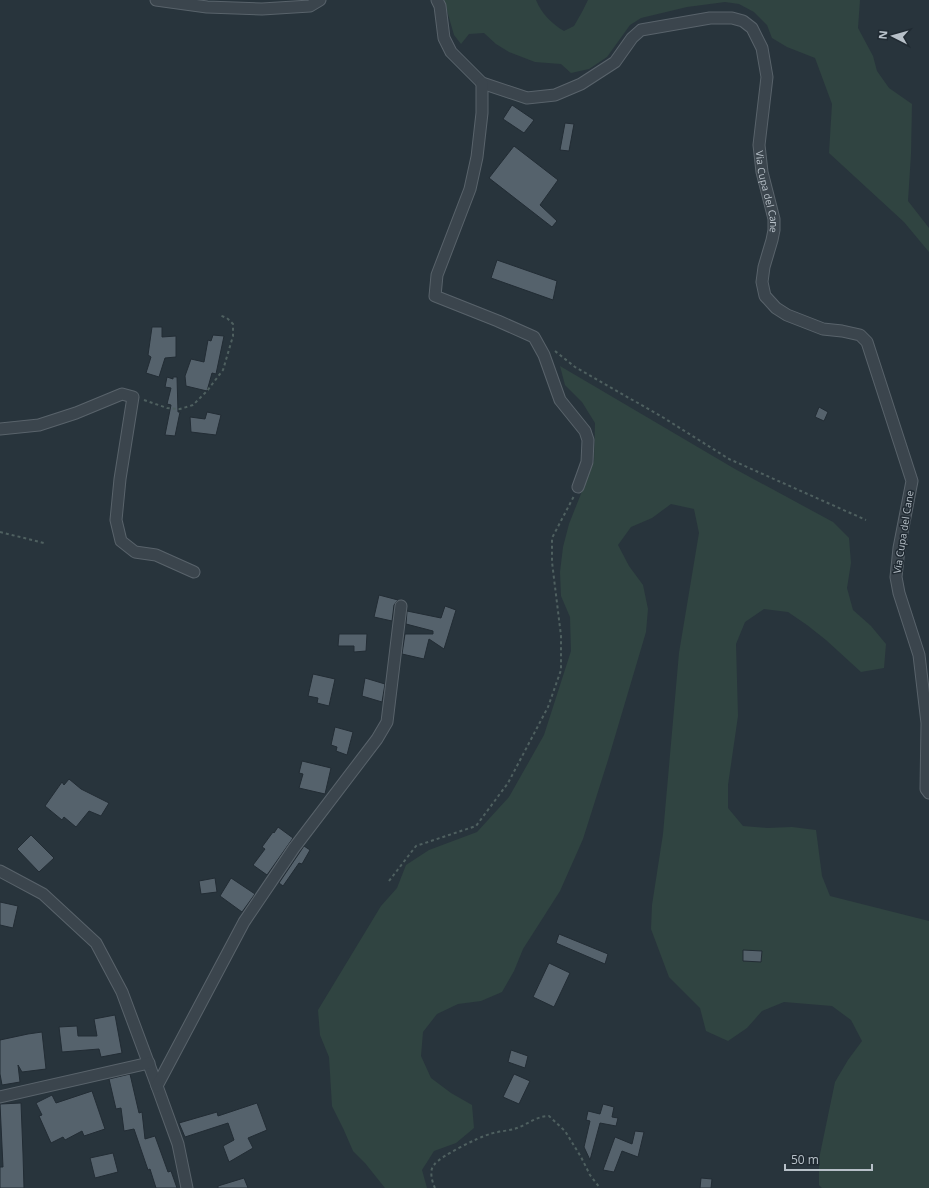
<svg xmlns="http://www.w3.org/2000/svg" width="929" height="1188" font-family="'Open Sans',sans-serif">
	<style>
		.green { fill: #304441 }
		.building { fill: #55626c; stroke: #222c34 }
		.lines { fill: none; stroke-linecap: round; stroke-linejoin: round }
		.minor-casing { stroke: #59636b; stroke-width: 13 }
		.path { stroke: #4f6060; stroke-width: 2; stroke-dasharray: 3 3; stroke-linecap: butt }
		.minor { stroke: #3b454d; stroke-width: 11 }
		.labels { text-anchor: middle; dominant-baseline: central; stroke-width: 3; stroke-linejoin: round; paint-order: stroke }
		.street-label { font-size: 10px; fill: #b7c0c8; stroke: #202a32 }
	</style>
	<rect width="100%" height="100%" fill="#28343c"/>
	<g class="green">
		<path d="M444,0H536C541,13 552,24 564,31L574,26L582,12L588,0H860L858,28L873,56L877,71L889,88L912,104L911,154L908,201L929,228V252L904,222L829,153L832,104L815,58L787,47L772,38L767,25L754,12L739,4L725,2L687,7L641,18L630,25L607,57L589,69L571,73L561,64L535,62L509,52L496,44L484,33L469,34L461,44L454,35Z"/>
		<polygon points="560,366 735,469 833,522 849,538 851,563 847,588 853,610 871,626 886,644 884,668 861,672 826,640 807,625 788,612 764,609 745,622 736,644 738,716 728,785 728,808 743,826 767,828 792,827 816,830 822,876 830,896 929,921 929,1188 822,1188 819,1185 819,1159 835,1082 848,1060 862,1041 851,1020 832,1006 784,1002 762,1011 747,1028 728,1041 706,1031 700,1008 669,977 651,929 652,905 663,834 679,653 699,533 694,509 671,504 652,518 631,527 618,545 629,566 643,585 648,609 646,632 608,760 583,839 560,891 523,949 514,971 502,992 481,1001 458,1004 437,1014 423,1032 421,1056 431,1078 451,1093 472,1105 474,1128 456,1143 434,1151 422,1170 427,1188 385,1188 365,1163 353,1151 343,1128 332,1106 329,1057 320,1035 318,1010 381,906 397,888 406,865 429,850 477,832 509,797 544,735 571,651 570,617 561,596 560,572 563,547 569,524 594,461 595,423 582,402 565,385"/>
	</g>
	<g class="building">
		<polygon points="512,105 534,120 524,133 503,119"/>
		<polygon points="565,123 574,124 569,151 560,150"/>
		<polygon points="514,146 558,180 540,205 557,221 552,227 489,178"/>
		<polygon points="497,260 557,281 553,300 491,278"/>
		<polygon points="152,327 162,327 162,337 176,336 176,357 165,358 159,377 146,373 151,357 148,355"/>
		<polygon points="213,335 224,336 216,374 212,373 207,391 186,386 185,376 191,359 204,362 208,340 211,341"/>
		<polygon points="167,377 173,379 173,377 177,377 178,412 180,412 175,436 165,435 171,405 167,404 171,388 165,387"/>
		<polygon points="819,407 828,412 824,421 815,417"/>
		<polygon points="207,412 221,415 216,435 191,432 190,417 205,419"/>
		<polygon points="379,595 398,600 394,605 392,621 374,617"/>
		<polygon points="445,606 456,610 444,649 429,639 424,659 402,654 405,634 433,634 433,631 406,624 407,611 441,618"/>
		<polygon points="339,634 367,634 366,651 354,652 354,646 338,646"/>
		<polygon points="313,674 335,679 329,706 317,703 318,698 308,696"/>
		<polygon points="365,678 385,684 382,702 362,696"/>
		<polygon points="335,727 353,732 347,755 336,751 337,747 331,745"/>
		<polygon points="302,761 331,768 325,794 299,788 303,774 299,773"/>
		<polygon points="69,779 81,789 109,803 101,816 89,811 76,827 64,817 62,820 45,806 62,782 64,785"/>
		<polygon points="278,827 293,838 267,875 253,865 265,849 262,847 273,832 274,833"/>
		<polygon points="31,835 54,858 39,872 17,849"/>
		<polygon points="304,846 310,850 302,864 299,863 283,886 279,883"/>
		<polygon points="215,878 217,892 201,894 199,881"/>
		<polygon points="231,878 255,894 242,912 220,896"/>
		<polygon points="0,902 18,906 13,928 0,925"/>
		<polygon points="559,934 608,954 605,964 556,943"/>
		<polygon points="743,950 762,951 761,962 743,961"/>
		<polygon points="549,963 570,973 554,1007 533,997"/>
		<polygon points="115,1015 122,1053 101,1057 99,1049 62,1052 59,1027 77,1026 78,1036 97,1036 94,1019"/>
		<polygon points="42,1032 46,1069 22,1072 18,1065 20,1082 2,1085 0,1074 0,1040 28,1034"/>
		<polygon points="511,1050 528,1056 525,1068 508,1062"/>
		<polygon points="130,1074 139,1113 142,1112 145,1139 155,1136 168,1172 171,1171 177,1188 156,1188 150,1169 148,1170 134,1129 124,1131 121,1108 116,1109 109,1079"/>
		<polygon points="514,1074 530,1081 519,1104 503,1097"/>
		<polygon points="92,1091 105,1129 84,1136 82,1131 65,1140 63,1137 51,1143 39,1116 42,1115 36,1103 52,1095 56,1103"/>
		<polygon points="21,1103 23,1154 24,1188 0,1188 0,1167 3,1167 0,1104"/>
		<polygon points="257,1103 267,1130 248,1138 253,1148 229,1162 223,1146 234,1140 228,1123 185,1137 179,1123 217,1112 218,1116"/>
		<polygon points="603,1104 614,1107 612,1117 618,1118 616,1126 600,1123 590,1160 584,1147 590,1121 586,1120 588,1111 600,1114"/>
		<polygon points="635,1131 644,1132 638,1157 622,1151 614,1172 603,1170 615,1137 632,1144"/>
		<polygon points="113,1153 118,1172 95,1178 90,1158"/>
		<polygon points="244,1178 248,1188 218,1188 218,1186"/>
		<polygon points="701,1178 712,1179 711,1188 700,1188"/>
	</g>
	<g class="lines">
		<defs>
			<g id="minor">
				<polyline points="156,0 207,7 262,9 310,6 320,0"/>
				<path id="s1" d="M437,0L440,6L444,38L451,52L482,83L527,98L555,95L581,84L615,62L632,38L641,30L710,18H732L743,21L752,28L762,48L767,77L759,145L762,172L774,219V230L772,240L764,267L762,282L765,296L776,308L787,315L823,329L842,331L860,335L867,342L912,481L899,548L896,577L899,593L919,655L927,723L926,789L929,793"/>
				<polyline points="482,83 482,113 477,157 470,189 437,275 435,296 498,321 534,337 544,355 560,400 585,431 588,440 587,462 578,487"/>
				<polyline points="0,429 39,425 76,413 122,394 133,397 120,479 116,520 121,541 135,552 156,555 194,572"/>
				<polyline points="0,871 43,894 96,943 122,992 157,1086 178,1144 187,1188"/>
				<polyline points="157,1086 244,922 294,848 377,739 387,722 401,606"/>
				<polyline points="0,1097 149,1063"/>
			</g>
		</defs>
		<use href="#minor" class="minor-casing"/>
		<g class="path">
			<polyline points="555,351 575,367 664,418 729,459 866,520"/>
			<polyline points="144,400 167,408 180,409 193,405 207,391 223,370 233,336 233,324 227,318 219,315"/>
			<polyline points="0,532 44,543"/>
			<polyline points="389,881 416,846 476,826 508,783 548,707 561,670 561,636 552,562 552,538 574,496"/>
			<path d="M435,1188C432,1182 429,1170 434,1165C440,1156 479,1137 490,1134C499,1131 509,1131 517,1128C528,1124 537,1116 549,1116L565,1131L581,1157L590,1175L600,1188"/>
		</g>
		<use href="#minor" class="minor"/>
	</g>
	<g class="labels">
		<g class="street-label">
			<text stroke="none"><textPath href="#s1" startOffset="567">Via Cupa del Cane</textPath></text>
			<text transform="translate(903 532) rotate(-81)">Via Cupa del Cane</text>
		</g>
	</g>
	<g transform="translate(893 36) rotate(276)" stroke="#202a32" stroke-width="3" paint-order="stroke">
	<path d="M0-3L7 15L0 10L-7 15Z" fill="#b7c0c8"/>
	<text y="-6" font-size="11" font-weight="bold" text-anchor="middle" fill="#b7c0c8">N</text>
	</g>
	<path d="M785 1164v6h87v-6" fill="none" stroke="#b7c0c8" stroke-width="2"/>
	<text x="791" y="1164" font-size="12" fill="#b7c0c8" stroke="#202a32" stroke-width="3" paint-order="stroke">50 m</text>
</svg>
